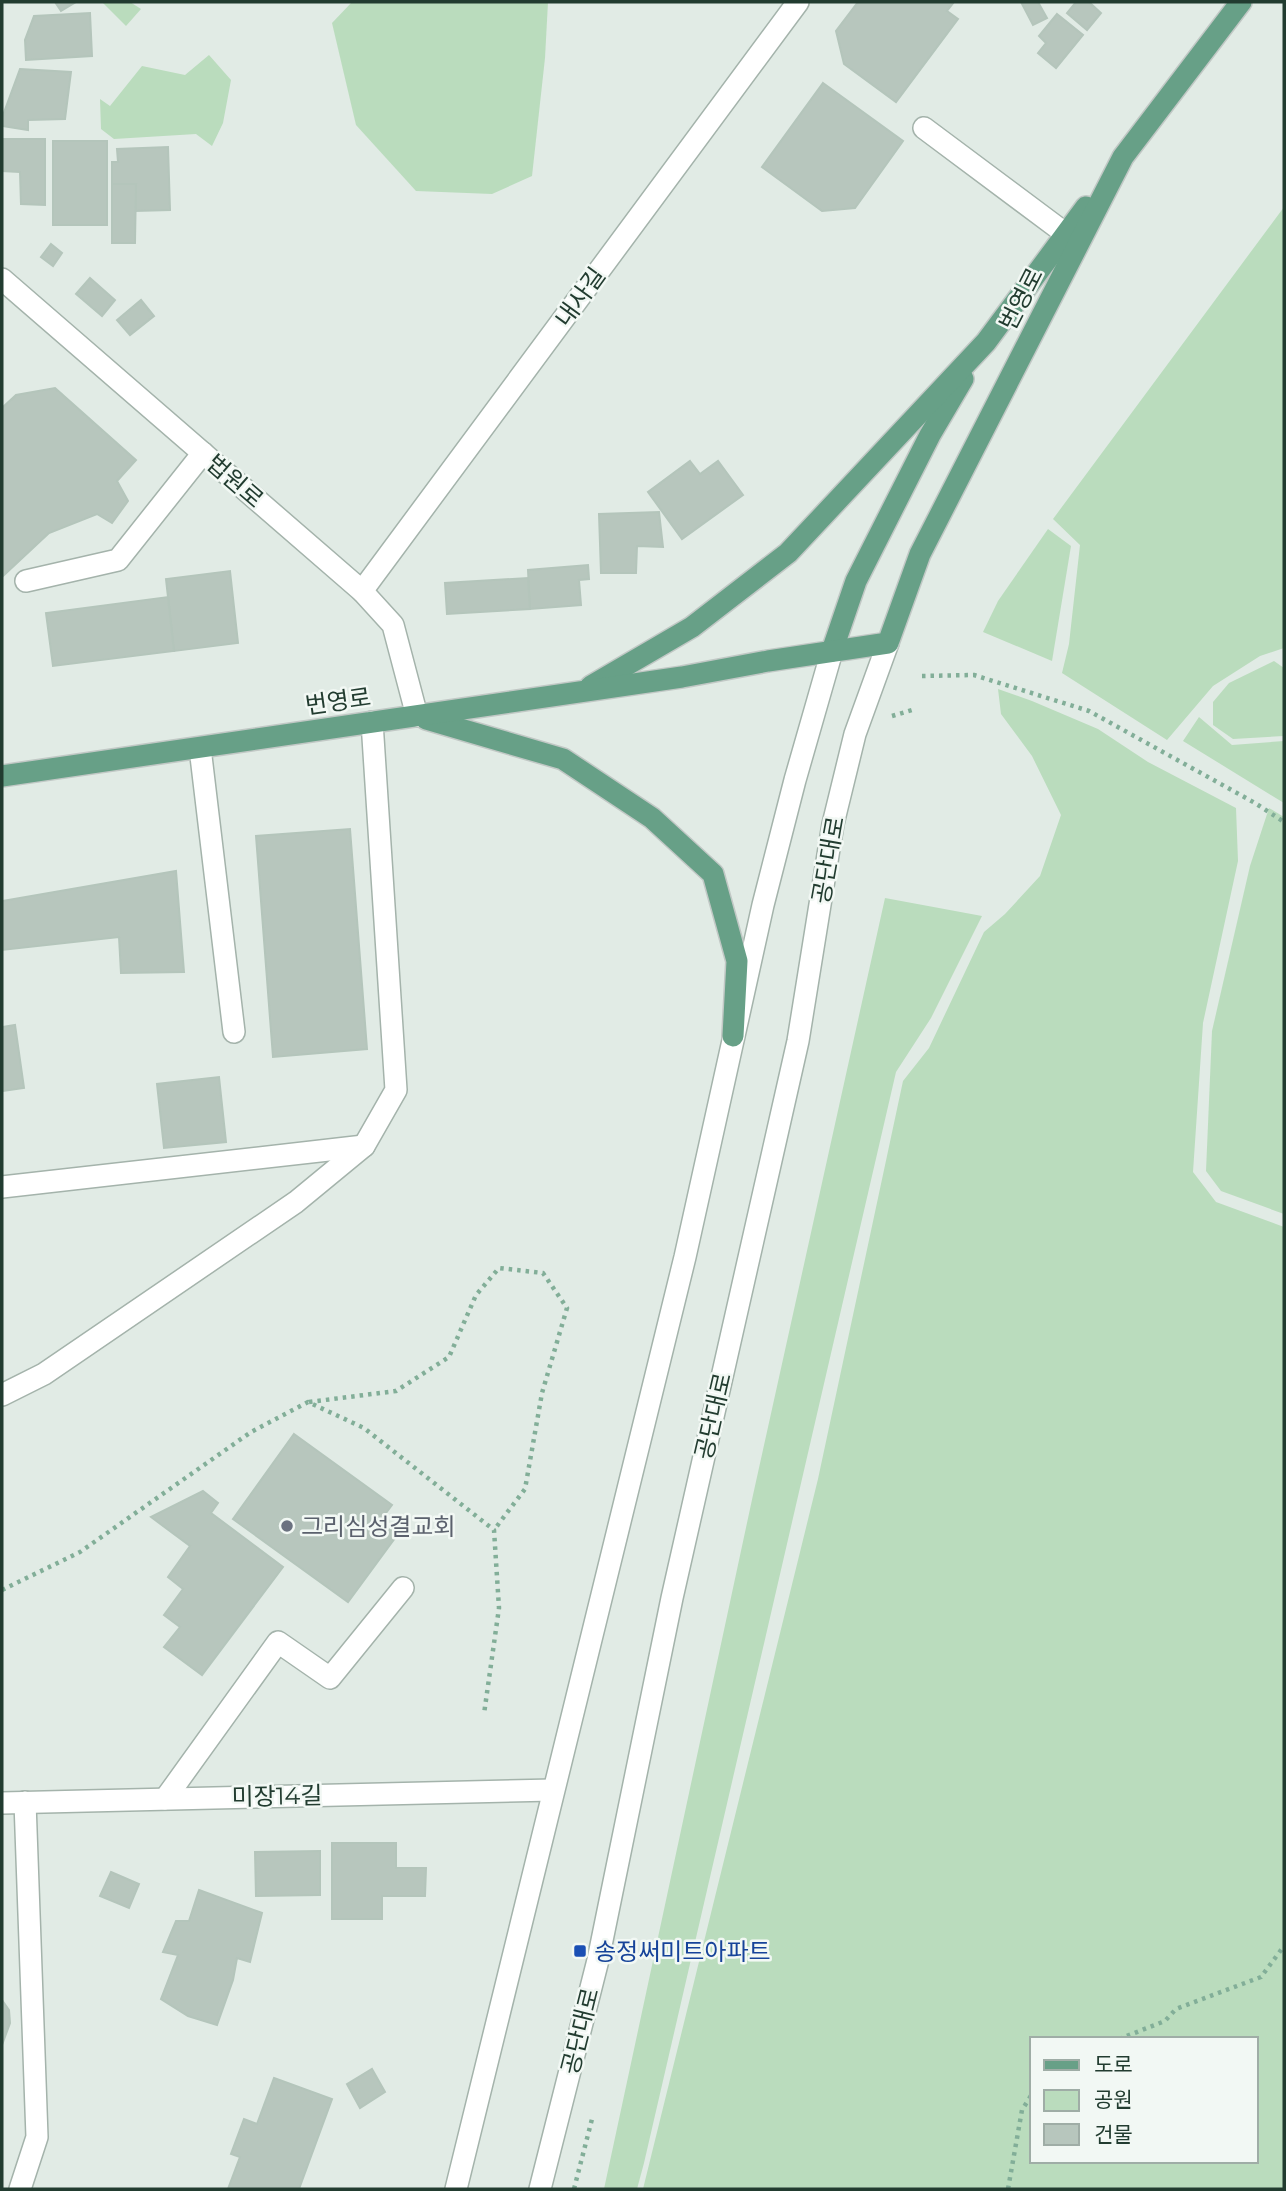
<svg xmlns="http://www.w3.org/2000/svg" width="1286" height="2191" font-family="Montserrat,'Noto Sans KR',sans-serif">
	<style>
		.green { fill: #badcbd; fill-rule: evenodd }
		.building { fill: #b7c6bd; stroke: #b4c5bb; stroke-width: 2 }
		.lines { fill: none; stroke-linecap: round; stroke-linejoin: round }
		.minor-casing { stroke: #a4b3ab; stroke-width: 24 }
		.major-casing { stroke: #c1c8c5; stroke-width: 24 }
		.path { stroke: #82ae98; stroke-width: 4.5; stroke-dasharray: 3.5 5; stroke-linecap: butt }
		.minor { stroke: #fff; stroke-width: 21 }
		.major { stroke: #67a087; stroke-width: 21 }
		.worship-dot { fill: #6b7280; stroke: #f2f8f4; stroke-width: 2.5 }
		.transit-dot { fill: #1a4fb4; stroke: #f2f8f4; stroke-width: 2.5 }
		.labels { text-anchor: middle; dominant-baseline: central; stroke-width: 5; stroke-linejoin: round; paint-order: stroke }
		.street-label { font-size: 24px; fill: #223c30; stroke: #f2f8f4 }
		.worship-label { font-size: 24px; fill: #5b616d; stroke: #f2f8f4; text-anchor: start }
		.transit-label { font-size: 24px; fill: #164399; stroke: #f2f8f4; text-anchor: start }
	</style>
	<rect width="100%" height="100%" fill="#e1ebe5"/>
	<g class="green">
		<polygon points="102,2 130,2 141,9 126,26"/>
		<polygon points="352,2 548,2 545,58 532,176 492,194 416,191 356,125 332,23"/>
		<polygon points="209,55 231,80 223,123 212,146 196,134 114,139 101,129 100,99 110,106 142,66 185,75"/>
		<polygon points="1284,207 1284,648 1260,656 1213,686 1167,740 1062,673 1069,644 1080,545 1053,519"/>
		<polygon points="1048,529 1071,546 1052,661 983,632 998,601"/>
		<polygon points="1274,661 1284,668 1284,736 1233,739 1213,725 1213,702 1229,683"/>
		<path d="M998,689L1032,701L1098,729L1148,762L1236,808L1238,861L1203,1023L1193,1172L1216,1202L1284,1227V2189H643L818,1479L903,1081L929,1048L984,932L1005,914L1040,876L1061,815L1032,756L1001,714ZM1032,2039H1256V2161H1032Z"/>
		<polygon points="1199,717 1232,745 1284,741 1284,803 1183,741"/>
		<polygon points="1269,808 1284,817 1284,1214 1221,1191 1206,1171 1212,1031 1250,866"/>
		<polygon points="885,898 982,916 931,1018 896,1072 644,2163 637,2189 604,2189 753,1495"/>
	</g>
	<g class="building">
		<polygon points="55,2 76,2 61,11"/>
		<polygon points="858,2 954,2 947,11 958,19 896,102 844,64 836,31"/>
		<polygon points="1021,2 1038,2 1047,18 1033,25"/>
		<polygon points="1076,2 1089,2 1101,13 1087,30 1067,13"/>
		<polygon points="90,13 92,56 26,60 25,40 34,16"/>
		<polygon points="1057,14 1083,35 1056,68 1038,53 1046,43 1039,36"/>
		<polygon points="20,69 71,72 65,119 28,120 28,130 2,126 2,118"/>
		<polygon points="823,83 903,141 855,208 822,211 762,167"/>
		<polygon points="2,139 45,139 45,205 21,204 20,172 2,171"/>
		<rect x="53" y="141" width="54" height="84"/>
		<polygon points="168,147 170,210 135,211 136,184 112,184 112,162 118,162 117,149"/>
		<polygon points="112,184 136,184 135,243 112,243"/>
		<polygon points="51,244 62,253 53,266 41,257"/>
		<polygon points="90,278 115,300 102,316 76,294"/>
		<polygon points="141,300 154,316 130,335 117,320"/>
		<polygon points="55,388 136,460 117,481 128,501 112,523 97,514 49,533 2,577 2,408 16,395"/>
		<polygon points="690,461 700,474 718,461 743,495 682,539 648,492"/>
		<polygon points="659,512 663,547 637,546 636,573 601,573 599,514"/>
		<polygon points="588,565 589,579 579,580 581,605 530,609 528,570"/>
		<polygon points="230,571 238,643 174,651 166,579"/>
		<polygon points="528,578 530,609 447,614 445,583"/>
		<polygon points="168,597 174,651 53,666 46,613"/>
		<polygon points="350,829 367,1049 273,1057 256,836"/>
		<polygon points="176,871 184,972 121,973 119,937 2,950 2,901"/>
		<polygon points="15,1025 24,1088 2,1091 2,1027"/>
		<polygon points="219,1077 226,1142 164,1148 157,1084"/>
		<polygon points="294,1434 392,1505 380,1521 398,1534 348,1602 233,1519"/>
		<polygon points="203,1491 218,1503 211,1513 283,1567 202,1675 164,1647 180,1627 164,1615 183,1589 168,1577 190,1546 151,1517"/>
		<polygon points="332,1843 396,1843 396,1868 426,1868 425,1896 382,1896 382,1919 332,1919"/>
		<polygon points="320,1851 320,1895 256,1896 255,1852"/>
		<polygon points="111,1872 139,1884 129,1908 100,1896"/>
		<polygon points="199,1890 262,1913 250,1962 237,1958 233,1980 217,2025 188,2016 161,1999 178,1955 163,1952 176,1921 189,1921"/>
		<polygon points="2,2000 9,2010 10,2023 2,2045"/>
		<polygon points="372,2069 385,2092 360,2108 347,2084"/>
		<polygon points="274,2078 332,2099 299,2189 228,2189 240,2157 231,2154 244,2119 257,2124"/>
	</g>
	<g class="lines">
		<defs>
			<g id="minor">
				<polyline points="924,128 1066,234"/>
				<polyline points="2,279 362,591 393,625 417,716"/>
				<polyline points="26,581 118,560 203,453"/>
				<polyline points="362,591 798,2"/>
				<polyline points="200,748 234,1032"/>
				<polyline points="2,1187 364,1146"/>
				<polyline points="2,1395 44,1374 296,1202 364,1146 396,1090 372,722"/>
				<polyline points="165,1799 278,1642 330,1678 403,1588"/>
				<polyline points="2,1803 553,1790"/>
				<polyline points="20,2189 37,2137 25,1802"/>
				<polyline points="456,2189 685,1257 763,905 795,780 832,651"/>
				<polyline points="540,2189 598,1960 672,1598 798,1041 833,824 855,734 888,643"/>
			</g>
			<g id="major">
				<polyline points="832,651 856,581 930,435 963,379"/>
				<polyline points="591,686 692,627 788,553 986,342 1086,207"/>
				<polyline points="426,719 563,759 652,818 713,874 737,961 733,1036"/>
				<polyline points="2,776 682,677 768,661 888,643 920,554 1123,157 1241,2"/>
			</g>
		</defs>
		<use href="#minor" class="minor-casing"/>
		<use href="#major" class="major-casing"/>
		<g class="path">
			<polyline points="922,676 974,675 1089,711 1255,803 1284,822"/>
			<polyline points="892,716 912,710"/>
			<polyline points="309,1402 396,1391 449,1357 476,1295 499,1268 543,1273 567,1308 542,1393 525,1489 494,1530"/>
			<polyline points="2,1590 80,1552 251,1432 308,1402 364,1428 494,1530 499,1608 484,1714"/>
			<polyline points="1119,2039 1165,2021 1176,2009 1261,1977 1284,1946"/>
			<polyline points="574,2189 592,2119"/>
			<polyline points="1008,2189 1022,2110 1032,2094"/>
		</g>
		<use href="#minor" class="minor"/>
		<use href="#major" class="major"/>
	</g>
	<circle class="worship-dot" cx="287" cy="1526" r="7"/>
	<rect class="transit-dot" x="573" y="1944" width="14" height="14" rx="3.5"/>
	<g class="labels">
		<g class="street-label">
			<text transform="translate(580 297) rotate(-54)">내사길</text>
			<text transform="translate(1021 299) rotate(-63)">번영로</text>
			<text transform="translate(235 481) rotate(41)">법원로</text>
			<text transform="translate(338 701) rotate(-8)">번영로</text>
			<text transform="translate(828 860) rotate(-80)">공단대로</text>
			<text transform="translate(713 1416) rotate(-77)">공단대로</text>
			<text transform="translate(277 1796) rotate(-1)">미장14길</text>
			<text transform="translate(580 2031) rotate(-76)">공단대로</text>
		</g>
		<g class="worship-label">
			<text x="301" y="1526">그리심성결교회</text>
		</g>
		<g class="transit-label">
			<text x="594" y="1951">송정써미트아파트</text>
		</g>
	</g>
	<rect width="1286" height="2191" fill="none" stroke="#223c30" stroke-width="7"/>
	<rect x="1030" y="2037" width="228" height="126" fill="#f2f8f4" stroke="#9fada6" stroke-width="2"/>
	<rect x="1044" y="2060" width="35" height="10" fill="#67a087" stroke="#9fada6" stroke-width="2"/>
	<text x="1094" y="2072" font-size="21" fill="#223c30">도로</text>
	<rect x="1044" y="2090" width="35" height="21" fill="#badcbd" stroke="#9fada6" stroke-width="2"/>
	<text x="1094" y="2107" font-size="21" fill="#223c30">공원</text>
	<rect x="1044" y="2124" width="35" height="21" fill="#b7c6bd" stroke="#9fada6" stroke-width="2"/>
	<text x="1094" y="2142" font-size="21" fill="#223c30">건물</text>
</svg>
